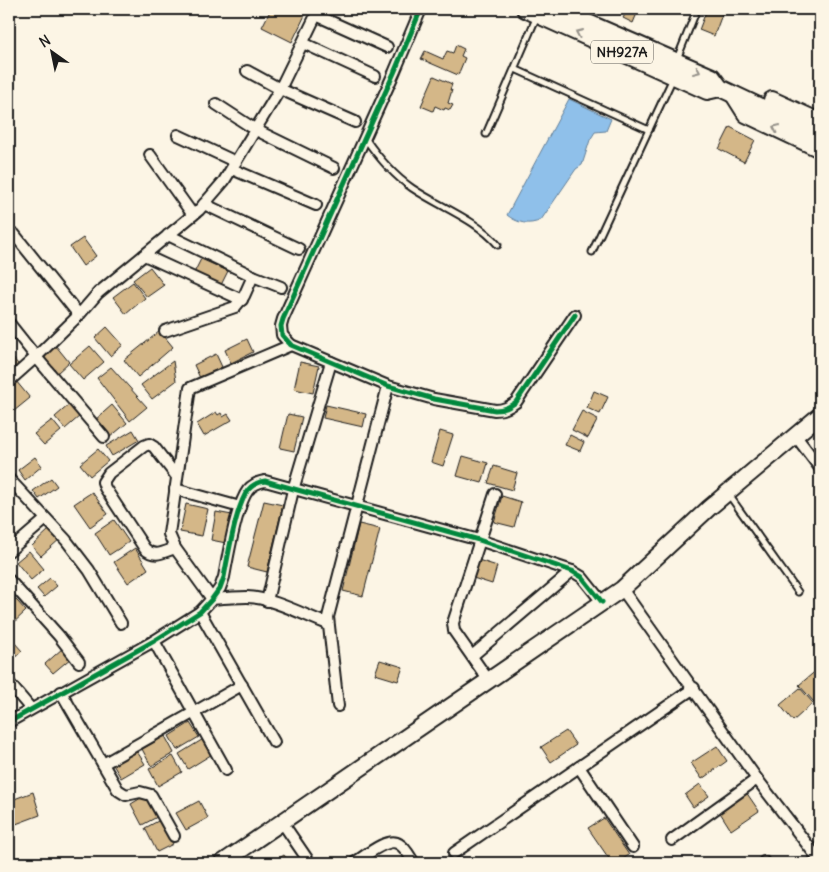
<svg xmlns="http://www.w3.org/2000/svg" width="829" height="872" font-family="Delius,sans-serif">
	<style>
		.water { fill: #8fc0ea; stroke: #617e98 }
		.building { fill: #d4b788; stroke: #1c1c1c }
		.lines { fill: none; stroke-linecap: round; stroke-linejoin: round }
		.service-casing { stroke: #1c1c1c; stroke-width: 9 }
		.minor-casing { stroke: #1c1c1c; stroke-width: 14 }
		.primary-casing { stroke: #1c1c1c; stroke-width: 19 }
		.trunk-casing { stroke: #1c1c1c; stroke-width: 20 }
		.service { stroke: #fcf5e5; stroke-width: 5 }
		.minor { stroke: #fcf5e5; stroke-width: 10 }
		.primary { stroke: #fcf5e5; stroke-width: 15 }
		.trunk { stroke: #fcf5e5; stroke-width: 16 }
		.cycleway-casing { stroke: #fcf5e5; stroke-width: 8 }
		.cycleway { stroke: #00873e; stroke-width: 5 }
		.oneway { stroke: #97938b }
		.labels { text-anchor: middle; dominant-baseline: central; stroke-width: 4; stroke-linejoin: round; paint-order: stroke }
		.shield { fill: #fcf5e5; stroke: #5f5d58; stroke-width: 1 }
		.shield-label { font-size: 14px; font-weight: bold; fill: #1c1c1c }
	</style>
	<rect width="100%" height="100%" fill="#fcf5e5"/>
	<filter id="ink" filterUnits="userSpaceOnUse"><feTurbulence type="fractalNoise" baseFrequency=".02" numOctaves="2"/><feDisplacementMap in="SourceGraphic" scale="10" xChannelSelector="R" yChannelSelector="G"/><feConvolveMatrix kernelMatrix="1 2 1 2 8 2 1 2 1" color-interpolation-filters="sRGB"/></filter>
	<g filter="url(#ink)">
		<path class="water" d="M569,99L611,119L606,131L595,132L590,140L582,165L576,169L541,220C529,226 517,223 507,215Z"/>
		<g class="building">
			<polygon points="271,9 308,9 292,42 262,27"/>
			<polygon points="628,9 638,11 633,23 623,18"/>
			<polygon points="707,9 724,9 714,36 699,30"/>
			<polygon points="456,45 464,49 461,56 465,58 458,75 421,59 425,51 443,59 447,51 453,53"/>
			<polygon points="434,76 452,84 450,90 452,90 448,103 453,105 450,110 445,108 444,110 435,106 433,111 421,106"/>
			<polygon points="730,127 755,140 744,162 719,149"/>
			<polygon points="83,238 96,256 83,266 70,247"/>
			<polygon points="201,259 228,271 221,285 194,273"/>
			<polygon points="150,267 164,285 147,297 133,280"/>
			<polygon points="133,282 145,298 126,314 113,297"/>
			<polygon points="107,327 123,345 110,356 95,338"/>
			<polygon points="160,331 173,347 138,377 124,360"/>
			<polygon points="247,339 253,352 231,363 225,350"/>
			<polygon points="56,346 69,362 57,373 43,357"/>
			<polygon points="90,346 104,362 83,380 69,364"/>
			<polygon points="9,354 19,365 9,375"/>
			<polygon points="216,354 222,367 200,378 194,365"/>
			<polygon points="173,361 176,381 152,399 141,385"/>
			<polygon points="300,362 319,366 313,393 294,389"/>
			<polygon points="111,367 147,407 130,421 97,378"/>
			<polygon points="16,381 30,398 14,411 9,404 9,387"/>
			<polygon points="594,391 608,397 600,414 587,408"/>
			<polygon points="70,404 80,416 65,429 55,417"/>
			<polygon points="112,405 127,423 109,438 95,420"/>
			<polygon points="326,405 366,414 363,427 323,418"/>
			<polygon points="582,411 598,419 588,438 572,430"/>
			<polygon points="216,412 218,415 221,413 223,417 228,414 232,420 204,436 197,424"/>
			<polygon points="288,414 302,417 294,451 280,448"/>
			<polygon points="52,420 61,431 44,445 34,434"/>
			<polygon points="133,430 139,440 112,456 106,446"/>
			<polygon points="440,431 453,435 443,466 431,462"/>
			<polygon points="570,435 584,442 580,451 565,445"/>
			<polygon points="98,449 108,461 90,476 80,464"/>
			<polygon points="463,456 488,463 482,483 457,476"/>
			<polygon points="35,457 42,466 25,480 18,470"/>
			<polygon points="494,466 517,473 512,490 488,483"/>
			<polygon points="51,478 57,486 39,499 33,491"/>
			<polygon points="92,492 108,514 90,527 74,504"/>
			<polygon points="502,496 521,502 514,527 494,522"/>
			<polygon points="264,501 283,505 267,572 247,567"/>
			<polygon points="186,504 208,509 202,536 180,532"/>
			<polygon points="216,512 232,515 226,543 211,540"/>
			<polygon points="114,520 129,542 109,555 95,533"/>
			<polygon points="359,524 380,529 363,596 343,591"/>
			<polygon points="51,528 61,538 41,556 32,546"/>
			<polygon points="135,548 148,569 128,583 114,562"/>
			<polygon points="29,551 44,569 31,580 16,562"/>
			<polygon points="475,559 497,566 492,584 470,577"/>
			<polygon points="50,578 57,586 44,597 37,589"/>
			<polygon points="9,592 26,611 9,627"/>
			<polygon points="14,642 22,651 9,663 9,647"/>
			<polygon points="63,648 71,658 53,673 45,664"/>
			<polygon points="380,660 403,667 398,681 375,674"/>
			<polygon points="818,669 820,672 820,697 814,702 799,685"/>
			<polygon points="800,688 813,703 793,721 780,705"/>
			<polygon points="190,723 199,737 177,750 169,736"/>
			<polygon points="566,731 576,745 551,762 541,747"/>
			<polygon points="165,736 174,753 151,766 142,749"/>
			<polygon points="205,738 214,753 188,769 179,754"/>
			<polygon points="717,746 727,761 702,779 691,763"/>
			<polygon points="136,750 145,764 121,778 112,763"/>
			<polygon points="173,756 182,772 158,786 149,769"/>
			<polygon points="700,784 709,796 693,807 685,795"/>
			<polygon points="33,792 40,815 16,824 9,801"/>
			<polygon points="746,792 759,811 731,830 719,811"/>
			<polygon points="146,795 157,817 142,825 131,804"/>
			<polygon points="199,801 208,818 186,830 176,813"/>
			<polygon points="604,818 629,855 617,863 612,863 588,828"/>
			<polygon points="160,820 173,844 157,852 145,828"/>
			<polygon points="284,855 290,863 272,863"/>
		</g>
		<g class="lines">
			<defs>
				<g id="service">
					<polyline points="677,59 697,9"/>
					<polyline points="515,69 649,130"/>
					<polyline points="486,134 537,16"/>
					<path d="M365,138C378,157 393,175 412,188C440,207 476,219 498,245"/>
					<polyline points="592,252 673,78"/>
					<polyline points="729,495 798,592"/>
				</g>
				<g id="minor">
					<path d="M421,9L394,73L283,319L281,326L282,335L291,345L388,386L434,399L495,410C504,410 509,407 516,402L575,315"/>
					<polyline points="316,15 387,47"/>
					<polyline points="303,43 375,76"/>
					<polyline points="247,71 280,89 355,122"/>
					<polyline points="216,104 256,130 334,168"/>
					<polyline points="178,135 236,162"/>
					<polyline points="150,155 193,215"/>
					<polyline points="232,169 316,205"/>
					<polyline points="204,204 299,249"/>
					<polyline points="14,234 79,315"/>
					<polyline points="168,235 253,276 281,287"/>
					<polyline points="144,255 242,300"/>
					<polyline points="9,323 36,357 79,315 98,293 199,210 224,181 280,89 319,9"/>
					<polyline points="165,331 235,307 244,296 253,276"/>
					<path d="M291,345L190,388L169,534L175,548L212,599C224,598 236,597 247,597C270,597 306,616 328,624"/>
					<polyline points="9,381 36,357 104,437"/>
					<polyline points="795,435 820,468"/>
					<polyline points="9,479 66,540 89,570 121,623"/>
					<polyline points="175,489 240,507"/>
					<path d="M175,548C163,552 155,558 145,549L105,488L103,482L109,473L144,446L149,444L154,447L177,477"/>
					<polyline points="9,551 46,519"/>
					<polyline points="9,580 59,636 79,662"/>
					<polyline points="622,589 757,779 820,861"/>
					<polyline points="267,601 293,490 331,362"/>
					<polyline points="200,612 274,742"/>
					<polyline points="154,641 226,770"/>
					<polyline points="472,656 572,571"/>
					<polyline points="489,681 454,631 453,623 495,494"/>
					<polyline points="9,683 31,709"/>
					<polyline points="61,692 118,790 126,795 140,792 151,795 174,836"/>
					<polyline points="338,706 328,617 388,386"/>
					<path d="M9,722L154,641L200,612L212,599L220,588L224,577C228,556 236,506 248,490C253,484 258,482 265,481L479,540L572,571L582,577L602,602"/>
					<polyline points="103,764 242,685"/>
					<polyline points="579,767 633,847"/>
					<polyline points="282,822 310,863"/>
					<polyline points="672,840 757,779"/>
					<polyline points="454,853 694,688"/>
					<polyline points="764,862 764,863"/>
					<path d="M354,863C364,857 388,836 399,844C406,848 410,857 414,863"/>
				</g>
				<polyline id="primary" points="222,863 622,589 709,508 820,415"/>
				<g id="trunk">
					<polyline points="525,9 707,91 720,88"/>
					<polyline points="556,9 712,77 720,88 820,135"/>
					<polyline points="734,95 746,114 820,149"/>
					<polyline points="772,100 820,122"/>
				</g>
			</defs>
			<use href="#service" class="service-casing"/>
			<use href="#minor" class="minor-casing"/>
			<use href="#primary" class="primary-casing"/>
			<use href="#trunk" class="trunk-casing"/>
			<use href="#service" class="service"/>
			<use href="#minor" class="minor"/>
			<use href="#primary" class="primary"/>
			<use href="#trunk" class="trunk"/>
			<defs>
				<g id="cycleway">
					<path d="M421,9L394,73L283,319L281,326L282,335L291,345L388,386L434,399L495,410C504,410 509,407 516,402L575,315"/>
					<path d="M9,722L154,641L200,612L212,599L220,588L224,577C228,556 236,506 248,490C253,484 258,482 265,481L479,540L572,571L582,577L602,602"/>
				</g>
			</defs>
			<use href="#cycleway" class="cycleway-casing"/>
			<use href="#cycleway" class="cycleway"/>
		</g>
		<defs><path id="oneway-chevron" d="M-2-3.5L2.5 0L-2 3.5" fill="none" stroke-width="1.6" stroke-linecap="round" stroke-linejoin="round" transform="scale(1.25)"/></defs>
		<g class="oneway">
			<use href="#oneway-chevron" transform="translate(579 33) rotate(-156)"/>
			<use href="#oneway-chevron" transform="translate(697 71) rotate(24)"/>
			<use href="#oneway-chevron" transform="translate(776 128) rotate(-155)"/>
		</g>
	</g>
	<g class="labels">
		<rect class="shield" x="591" y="40.5" width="62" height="23" rx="4"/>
		<g class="shield-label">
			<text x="622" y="52">NH927A</text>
		</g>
	</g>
	<rect width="829" height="872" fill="none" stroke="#fcf5e5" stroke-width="30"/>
	<rect x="15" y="15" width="799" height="842" fill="none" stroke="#1c1c1c" stroke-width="2" filter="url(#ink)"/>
	<g transform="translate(52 52) rotate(327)" stroke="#fcf5e5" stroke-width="4" paint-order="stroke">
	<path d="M0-4L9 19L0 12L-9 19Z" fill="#1c1c1c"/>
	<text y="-8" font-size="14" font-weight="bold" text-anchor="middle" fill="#1c1c1c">N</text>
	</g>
</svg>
